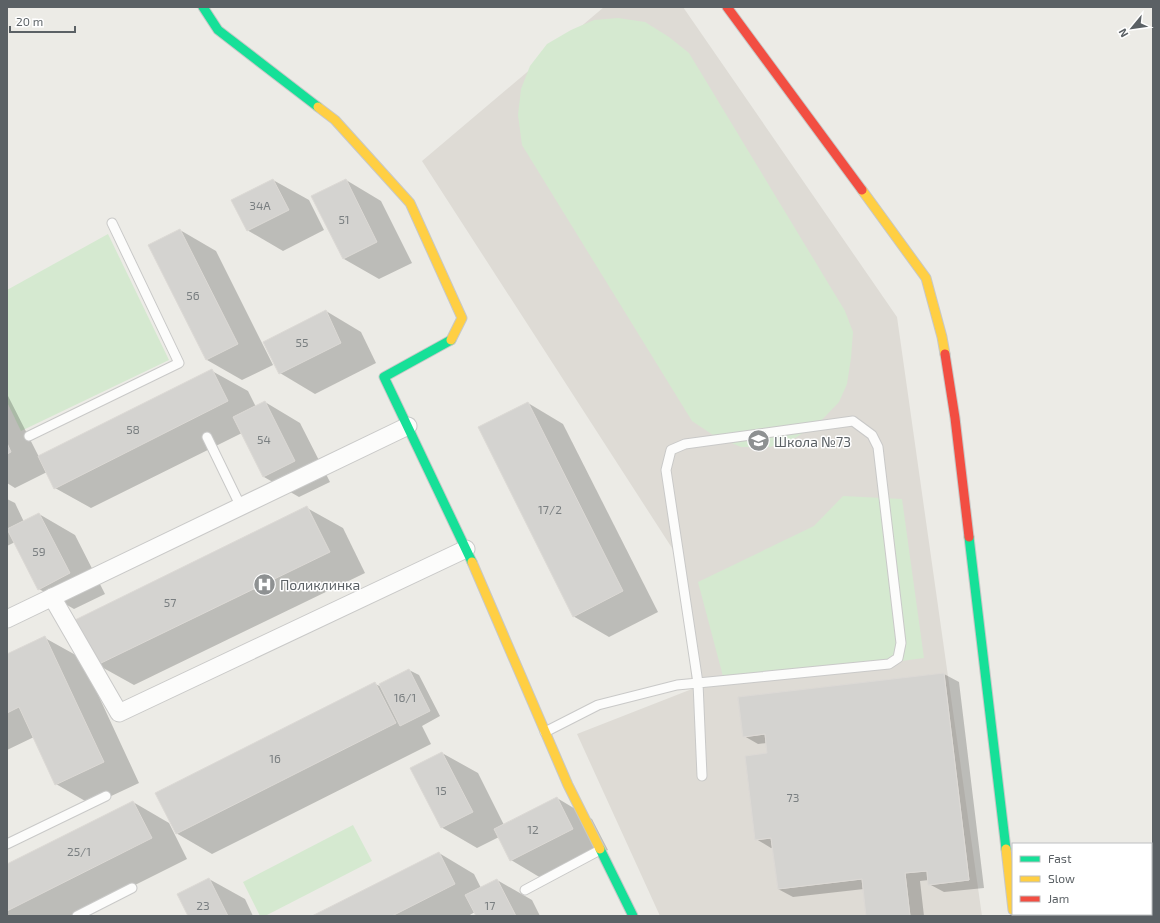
<svg xmlns="http://www.w3.org/2000/svg" width="1160" height="923" font-family="'Exo 2',sans-serif">
	<style>
		.education { fill: #dedbd5 }
		.green { fill: #d5e9d0 }
		.shadow { fill: #0003 }
		.building { fill: #d4d3d0; stroke: #dcd9d5; fill-rule: evenodd }
		.lines { fill: none; stroke-linecap: round; stroke-linejoin: round }
		.lane-casing { stroke: #c9c9c8; stroke-width: 11 }
		.street-casing { stroke: #c9c9c8; stroke-width: 19 }
		.fast-casing { stroke: #c7c8c7; stroke-width: 11 }
		.slow-casing { stroke: #c7c8c7; stroke-width: 11 }
		.jam-casing { stroke: #c7c8c7; stroke-width: 11 }
		.lane { stroke: #fcfcfb; stroke-width: 9 }
		.street { stroke: #fcfcfb; stroke-width: 17 }
		.fast { stroke: #16e098; stroke-width: 9 }
		.slow { stroke: #ffcf43; stroke-width: 9 }
		.jam { stroke: #f24e42; stroke-width: 9 }
		.labels { text-anchor: middle; dominant-baseline: central; stroke-width: 3; stroke-linejoin: round; paint-order: stroke }
		.number-label { font-size: 12px; fill: #7a7f81 }
		.poi-label { font-size: 14px; fill: #5b6165; stroke: #fff; text-anchor: start }
	</style>
	<rect width="100%" height="100%" fill="#ecebe6"/>
	<polygon class="education" points="604,7 683,7 897,317 982,916 660,916 577,734 692,689 683,565 422,161"/>
	<g class="green">
		<polygon points="618,18 645,22 669,37 689,53 845,311 853,332 851,358 847,384 839,402 819,423 795,438 770,447 741,447 713,435 692,421 522,145 518,115 521,89 530,66 547,44 571,30 594,20"/>
		<polygon points="108,234 169,360 21,431 7,402 7,290"/>
		<polygon points="843,496 902,499 924,658 725,684 698,582 814,526"/>
		<polygon points="353,825 372,861 265,916 260,916 243,882"/>
	</g>
	<g class="shadow">
		<polygon points="273,180 309,200 324,230 283,251 247,230 232,201"/>
		<polygon points="346,180 381,201 412,263 379,279 344,259 313,197"/>
		<polygon points="180,230 216,251 273,365 242,380 207,360"/>
		<polygon points="326,311 361,332 376,363 315,394 280,373"/>
		<polygon points="212,371 248,391 256,407 265,402 300,423 330,482 299,497 264,477 242,433 91,508 55,488 47,472 15,488 7,483 7,394 39,457"/>
		<polygon points="528,403 563,424 658,612 609,637 573,616"/>
		<polygon points="7,499 15,503 24,522 39,514 75,535 105,594 74,609 39,589 15,542 7,546"/>
		<polygon points="307,508 343,528 365,573 134,685 98,665"/>
		<polygon points="45,638 81,658 139,783 92,805 56,784 34,737 7,750 7,655"/>
		<polygon points="409,670 419,675 440,716 422,726 431,744 212,854 176,833 375,684 382,687"/>
		<polygon points="944,674 959,682 984,888 944,892 929,884 929,880 920,881 924,916 867,916 864,889 793,897 778,889 774,847 771,848 756,839 768,754 767,743 758,744 744,736 739,698"/>
		<polygon points="442,753 478,773 504,825 557,798 592,819 608,850 546,881 511,860 499,837 477,848 441,827"/>
		<polygon points="133,802 169,823 187,859 73,916 7,916 7,865"/>
		<polygon points="439,853 474,874 481,888 497,880 532,900 540,916 477,916 475,912 468,916 314,916"/>
		<polygon points="209,879 245,899 253,916 189,916"/>
	</g>
	<g class="building">
		<polygon points="273,179 289,210 247,231 231,200"/>
		<polygon points="346,179 377,242 343,259 311,196"/>
		<polygon points="180,229 238,344 206,360 148,245"/>
		<polygon points="326,310 341,343 279,374 263,342"/>
		<polygon points="212,369 228,401 54,489 38,456"/>
		<polygon points="265,401 295,461 263,477 233,417"/>
		<polygon points="528,402 623,591 573,617 478,427"/>
		<polygon points="7,443 11,452 7,454"/>
		<polygon points="307,506 330,552 97,665 75,620"/>
		<polygon points="39,513 70,573 38,590 7,529"/>
		<polygon points="45,636 104,762 55,785 19,707 7,713 7,654"/>
		<polygon points="409,669 430,711 400,726 379,684"/>
		<path d="M944,673L969,880L928,885L927,871L905,873L910,916H866L862,879L778,889L771,838L755,840L745,756L767,753L765,734L743,737L738,697ZM915,734L928,843L888,848L886,827L865,829L862,803L837,806L834,787L811,790L806,747Z"/>
		<polygon points="944,673 969,880 928,885 927,871 905,873 910,916 866,916 862,879 778,889 771,838 755,840 745,756 767,753 765,734 743,737 738,697"/>
		<polygon points="375,682 396,723 176,834 155,793"/>
		<polygon points="442,752 473,812 441,828 410,768"/>
		<polygon points="557,797 573,829 510,861 494,829"/>
		<polygon points="133,801 152,838 7,911 7,864"/>
		<polygon points="439,852 455,884 392,916 312,916"/>
		<polygon points="209,878 228,916 188,916 177,894"/>
		<polygon points="497,879 516,916 476,916 465,895"/>
	</g>
	<g class="lines">
		<defs>
			<g id="lane">
				<polyline points="29,436 179,363 112,223"/>
				<polyline points="207,437 241,507"/>
				<polyline points="545,732 598,705 677,685 698,683 889,664 898,658 901,643 878,447 872,435 853,421 685,444 671,450 666,470 698,683 702,776"/>
				<polyline points="7,844 106,796"/>
				<polyline points="525,890 600,850"/>
				<polyline points="77,916 132,888"/>
			</g>
			<g id="street">
				<polyline points="52,597 119,713 466,549"/>
				<polyline points="7,619 408,426"/>
			</g>
			<g id="fast">
				<polyline points="203,7 218,30 318,107"/>
				<polyline points="451,340 384,377 472,562"/>
				<polyline points="969,537 1006,849"/>
				<polyline points="600,849 633,916"/>
			</g>
			<g id="slow">
				<polyline points="318,107 335,120 410,203 462,318 451,340"/>
				<polyline points="862,190 926,278 942,337 945,354"/>
				<polyline points="472,562 568,785 600,849"/>
				<polyline points="1006,849 1013,910"/>
			</g>
			<g id="jam">
				<polyline points="727,7 862,190"/>
				<polyline points="945,354 955,418 969,537"/>
			</g>
		</defs>
		<use href="#lane" class="lane-casing"/>
		<use href="#street" class="street-casing"/>
		<use href="#fast" class="fast-casing"/>
		<use href="#slow" class="slow-casing"/>
		<use href="#jam" class="jam-casing"/>
		<use href="#lane" class="lane"/>
		<use href="#street" class="street"/>
		<use href="#fast" class="fast"/>
		<use href="#slow" class="slow"/>
		<use href="#jam" class="jam"/>
	</g>
	<defs>
		<symbol id="school-disc" viewBox="-11 -11 22 22"><circle r="9.5" fill="#8e9192" stroke="#fff"/><path d="M0-5L7-2L0 1L-7-2ZM-4 1L0 2.5L4 1V4Q0 6-4 4Z" fill="#fff"/></symbol>
		<symbol id="hospital-disc" viewBox="-11 -11 22 22"><circle r="9.5" fill="#8e9192" stroke="#fff"/><path d="M-5-5h3v3.5h4V-5h3V5h-3V1.5h-4V5h-3Z" fill="#fff"/></symbol>
	</defs>
	<g fill-rule="evenodd">
		<use href="#school-disc" x="746" y="428" width="25" height="25"/>
		<use href="#hospital-disc" x="252" y="572" width="25" height="25"/>
	</g>
	<g class="labels">
		<g class="number-label">
			<text x="260" y="205">34А</text>
			<text x="344" y="219">51</text>
			<text x="193" y="295">56</text>
			<text x="302" y="342">55</text>
			<text x="133" y="429">58</text>
			<text x="264" y="439">54</text>
			<text x="550" y="509">17/2</text>
			<text x="39" y="551">59</text>
			<text x="170" y="602">57</text>
			<text x="405" y="697">16/1</text>
			<text x="275" y="758">16</text>
			<text x="441" y="790">15</text>
			<text x="793" y="797">73</text>
			<text x="533" y="829">12</text>
			<text x="79" y="851">25/1</text>
			<text x="203" y="905">23</text>
			<text x="490" y="905">17</text>
		</g>
		<g class="poi-label">
			<text x="774" y="441">Школа №73</text>
			<text x="280" y="584">Поликлинка</text>
		</g>
	</g>
	<rect width="1160" height="923" fill="none" stroke="#5b6165" stroke-width="16"/>
	<rect x="1012" y="843" width="140" height="72" fill="#ffffff" stroke="#bdc0c1"/>
	<rect x="1020" y="856" width="20" height="6" fill="#16e098" stroke="#bdc0c1"/>
	<text x="1048" y="863" font-size="12" fill="#5b6165">Fast</text>
	<rect x="1020" y="876" width="20" height="6" fill="#ffcf43" stroke="#bdc0c1"/>
	<text x="1048" y="883" font-size="12" fill="#5b6165">Slow</text>
	<rect x="1020" y="896" width="20" height="6" fill="#f24e42" stroke="#bdc0c1"/>
	<text x="1048" y="903" font-size="12" fill="#5b6165">Jam</text>
	<g transform="translate(1132 28) rotate(241)" stroke="#ffffff" stroke-width="3" paint-order="stroke">
	<path d="M0-3L7 15L0 10L-7 15Z" fill="#5b6165"/>
	<text y="-6" font-size="11" font-weight="bold" text-anchor="middle" fill="#5b6165">N</text>
	</g>
	<path d="M10 26v6h65v-6" fill="none" stroke="#5b6165" stroke-width="2"/>
	<text x="16" y="26" font-size="12" fill="#5b6165" stroke="#ffffff" stroke-width="3" paint-order="stroke">20 m</text>
</svg>
